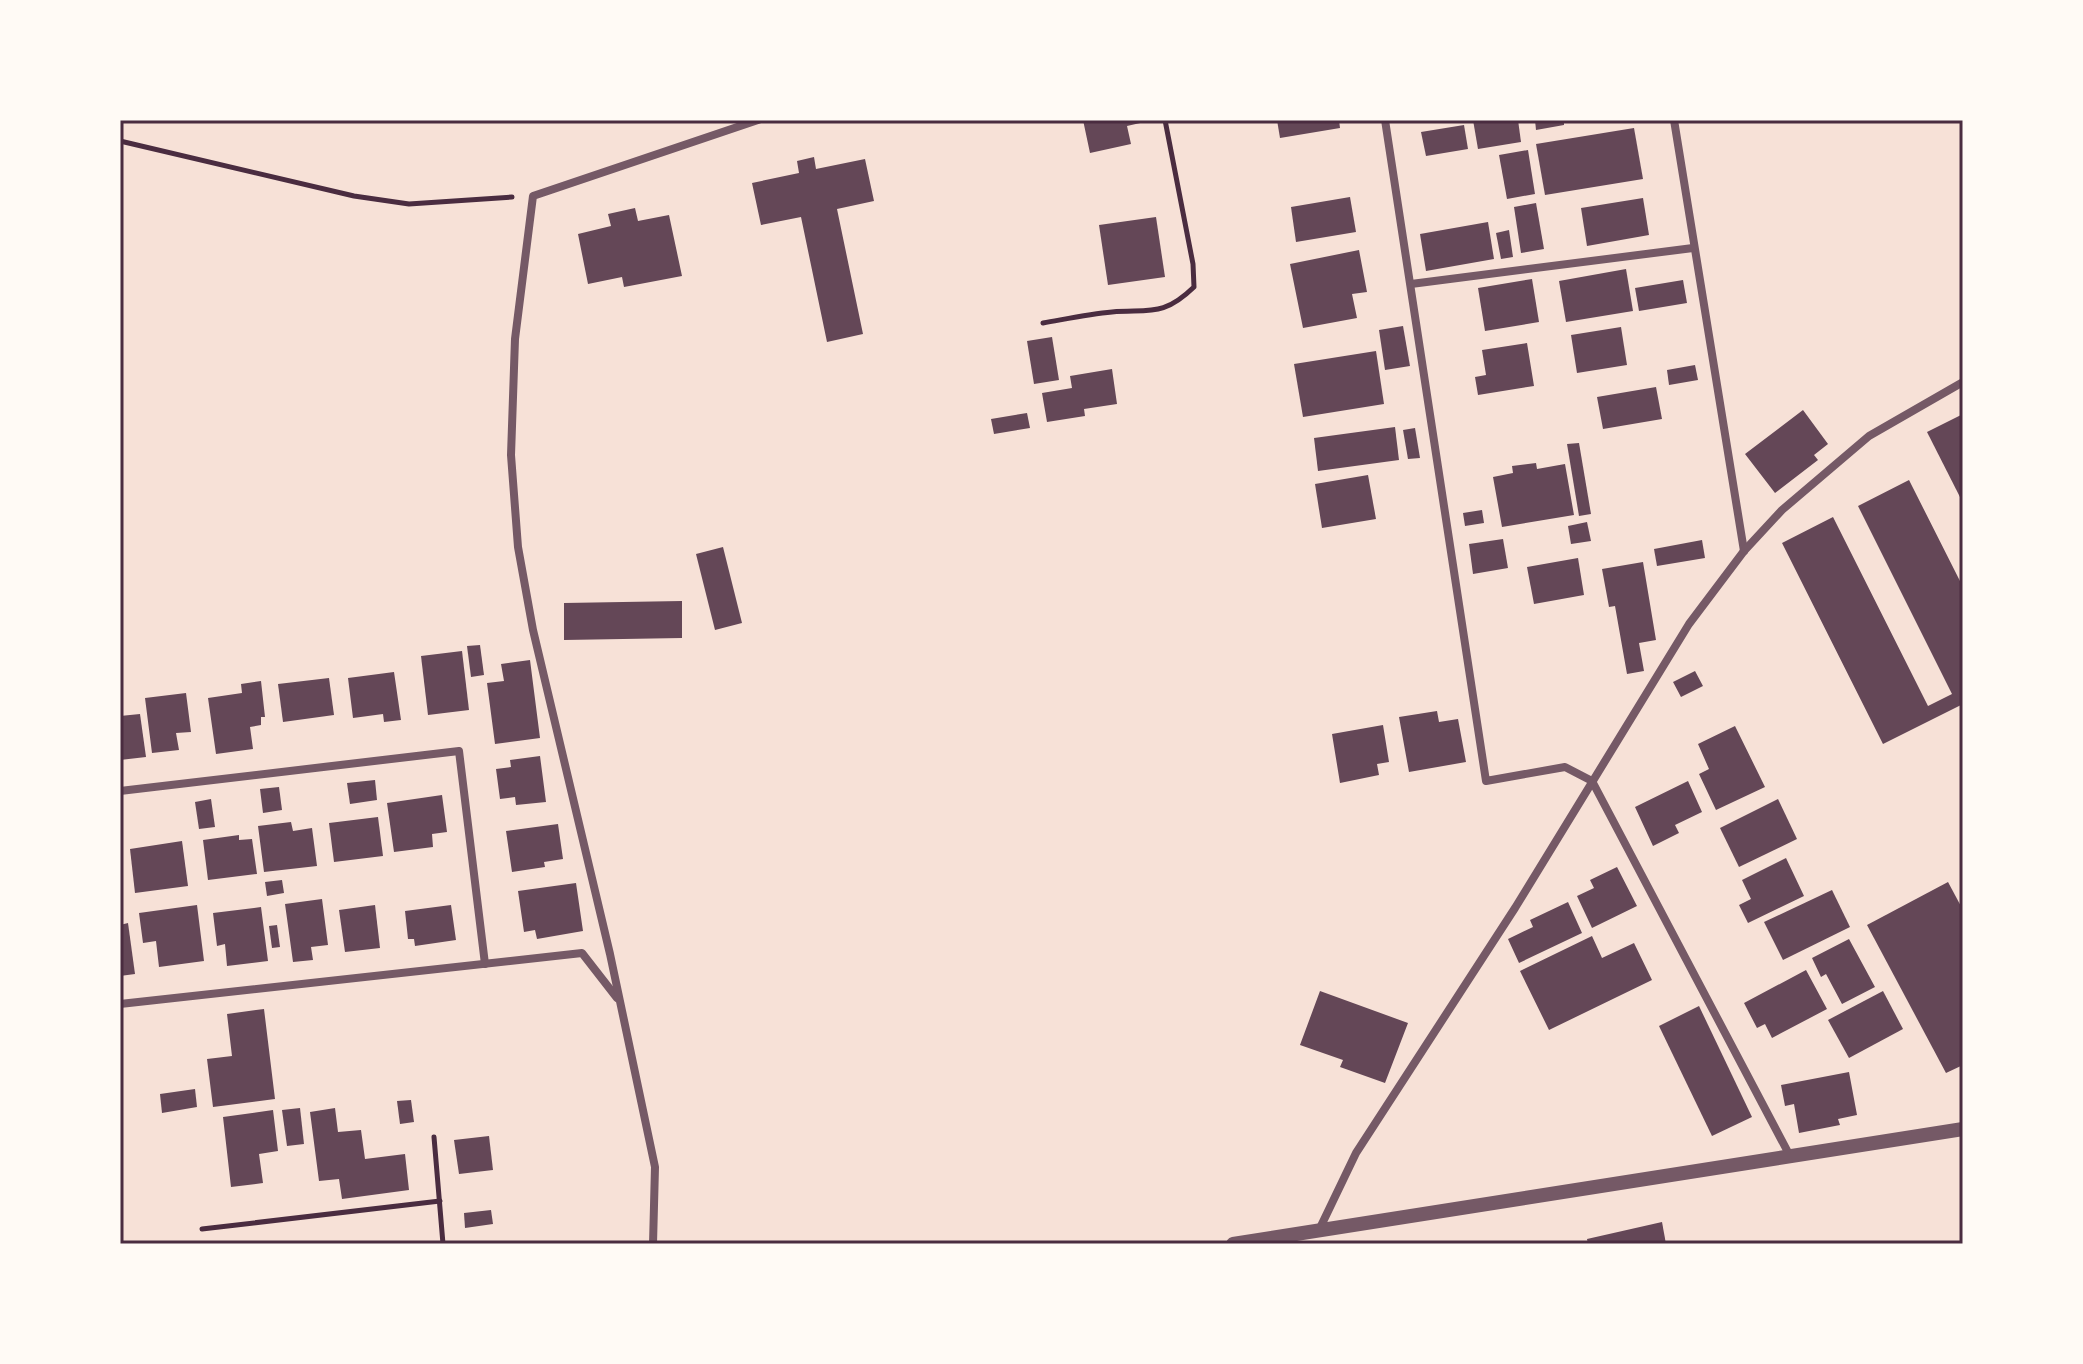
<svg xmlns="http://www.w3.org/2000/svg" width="2083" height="1364" font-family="Commissioner,sans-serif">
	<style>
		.building { fill: #644757 }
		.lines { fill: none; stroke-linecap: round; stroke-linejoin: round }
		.path { stroke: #4a2c40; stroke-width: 5 }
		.minor { stroke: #755966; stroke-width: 8 }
		.tertiary { stroke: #755966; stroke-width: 14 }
		.neatline { fill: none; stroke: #4a2c40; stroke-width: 3 }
	</style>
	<rect width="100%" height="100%" fill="#f7e1d7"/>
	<g class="building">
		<polygon points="1083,120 1149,120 1149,121 1127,126 1131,144 1090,153"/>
		<polygon points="1277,120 1339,120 1340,128 1280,138"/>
		<polygon points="1473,120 1518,120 1521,142 1478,149"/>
		<polygon points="1535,120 1564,120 1564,125 1536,130"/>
		<polygon points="1464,125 1468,149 1426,156 1421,132"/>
		<polygon points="1634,128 1643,179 1545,195 1536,144"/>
		<polygon points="1528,150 1535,194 1507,199 1499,155"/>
		<polygon points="814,157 816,169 865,159 874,201 837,209 863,334 827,342 801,217 761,225 752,183 799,173 797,161"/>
		<polygon points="1350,197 1356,232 1296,242 1291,207"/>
		<polygon points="1643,198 1649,235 1587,246 1581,208"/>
		<polygon points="1536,203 1544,249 1521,253 1514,207"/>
		<polygon points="635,208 638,221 669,215 682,276 624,287 622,277 588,284 578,234 611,226 608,214"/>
		<polygon points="1156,217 1165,277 1108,285 1099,225"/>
		<polygon points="1488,222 1494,259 1426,271 1420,234"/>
		<polygon points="1509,230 1513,257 1501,259 1496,233"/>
		<polygon points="1359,250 1367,292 1352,294 1357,318 1303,328 1290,264"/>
		<polygon points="1626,269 1633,311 1566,322 1559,281"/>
		<polygon points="1532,279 1539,322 1485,331 1478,288"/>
		<polygon points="1683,280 1687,303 1639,311 1635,288"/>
		<polygon points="1403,326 1410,366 1385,370 1379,330"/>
		<polygon points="1621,327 1627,365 1577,373 1571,335"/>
		<polygon points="1052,337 1059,380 1034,384 1027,341"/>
		<polygon points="1527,343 1534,386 1478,395 1475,377 1486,375 1482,350"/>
		<polygon points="1376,351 1384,404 1303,417 1294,364"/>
		<polygon points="1695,365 1698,380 1669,385 1667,370"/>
		<polygon points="1112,369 1117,404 1084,409 1085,416 1047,422 1042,393 1072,388 1070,376"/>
		<polygon points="1656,387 1662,419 1603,429 1597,397"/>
		<polygon points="1803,410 1828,444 1814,455 1818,460 1775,493 1745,454"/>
		<polygon points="1027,413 1030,428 994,434 991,419"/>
		<polygon points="1963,414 1963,503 1927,432"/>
		<polygon points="1395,427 1399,460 1318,471 1314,438"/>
		<polygon points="1415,428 1420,458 1408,459 1403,430"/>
		<polygon points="1579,443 1591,514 1579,516 1567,444"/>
		<polygon points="1536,463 1537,469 1565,464 1574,515 1502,527 1493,477 1513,473 1512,466"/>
		<polygon points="1368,475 1376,519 1322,528 1315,484"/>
		<polygon points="1909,480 1963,587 1963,704 1883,744 1782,543 1833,517 1928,706 1952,694 1858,506"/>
		<polygon points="1482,510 1484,523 1465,526 1463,513"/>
		<polygon points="1587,522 1591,541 1571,544 1568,526"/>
		<polygon points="1503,539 1508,568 1473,574 1469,544"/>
		<polygon points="1702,540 1705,558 1657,566 1654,549"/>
		<polygon points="723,547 742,623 715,630 696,554"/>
		<polygon points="1578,558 1584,595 1534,604 1527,567"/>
		<polygon points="1643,562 1656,640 1639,643 1644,671 1627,674 1615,606 1609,607 1602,569"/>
		<polygon points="682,601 682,638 564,640 564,603"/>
		<polygon points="480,645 484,675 471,677 467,646"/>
		<polygon points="462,651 469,710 428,715 421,656"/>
		<polygon points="530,660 540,738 495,744 487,683 504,681 501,664"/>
		<polygon points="1695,671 1703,686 1681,697 1673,682"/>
		<polygon points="394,672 401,720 384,722 383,714 353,718 348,678"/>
		<polygon points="329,678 334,715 283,722 278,684"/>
		<polygon points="261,681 265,717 261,717 261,725 250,727 253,749 216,754 208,698 242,693 241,684"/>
		<polygon points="186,693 191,732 176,733 179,750 152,753 145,698"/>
		<polygon points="1437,711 1439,722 1458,719 1466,762 1409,772 1399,717"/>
		<polygon points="140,714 146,757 120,760 120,716"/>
		<polygon points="1383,725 1389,762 1377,764 1379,775 1340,783 1332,734"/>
		<polygon points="1735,726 1765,787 1716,810 1699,774 1709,769 1698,744"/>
		<polygon points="540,756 546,802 516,805 515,797 500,799 496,769 511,767 510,760"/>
		<polygon points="375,780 377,800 350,804 347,783"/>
		<polygon points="1688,781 1702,812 1675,825 1679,833 1653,846 1635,807"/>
		<polygon points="279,787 282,810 263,813 260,789"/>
		<polygon points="442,795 447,832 432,834 433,847 394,852 387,803"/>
		<polygon points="211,799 215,827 199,829 195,802"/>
		<polygon points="1778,799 1797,839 1739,867 1720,828"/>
		<polygon points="378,817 383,856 334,862 329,823"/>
		<polygon points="291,822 293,831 312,828 317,866 264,872 258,826"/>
		<polygon points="558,824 563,859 544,862 545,867 512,872 506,831"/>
		<polygon points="239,835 239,840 252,839 257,874 208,880 203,840"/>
		<polygon points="182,841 188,886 135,893 130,849"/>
		<polygon points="1786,858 1804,896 1748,923 1739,905 1751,899 1742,880"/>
		<polygon points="1617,867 1637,906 1592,928 1577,896 1594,888 1590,880"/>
		<polygon points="282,880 284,893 267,896 265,882"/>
		<polygon points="1948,882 1963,910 1963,1065 1946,1073 1867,925"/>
		<polygon points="576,883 583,931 537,939 535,930 524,932 518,891"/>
		<polygon points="1832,890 1850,927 1783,960 1764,922"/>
		<polygon points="322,899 328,945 311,947 313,960 293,962 285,904"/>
		<polygon points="1568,902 1582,933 1519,963 1508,939 1533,927 1530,920"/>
		<polygon points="197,905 204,961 159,967 156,941 143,943 139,913"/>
		<polygon points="375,905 380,948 345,952 339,910"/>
		<polygon points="451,905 456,940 415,946 414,939 408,939 405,911"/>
		<polygon points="261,907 268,961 227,966 225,944 217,946 213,913"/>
		<polygon points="128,923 135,974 120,976 120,925"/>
		<polygon points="277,925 280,947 272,948 269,926"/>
		<polygon points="1592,936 1602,958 1634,943 1652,980 1549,1030 1520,971"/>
		<polygon points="1849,939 1875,987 1842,1004 1826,974 1821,977 1812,958"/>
		<polygon points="1806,970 1827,1009 1772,1038 1765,1024 1757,1028 1744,1003"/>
		<polygon points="1320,991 1408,1023 1385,1083 1340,1067 1343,1060 1300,1045"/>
		<polygon points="1883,991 1903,1029 1849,1058 1828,1020"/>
		<polygon points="1699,1006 1752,1117 1712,1136 1659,1026"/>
		<polygon points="264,1009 275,1099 213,1107 207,1059 232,1056 227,1014"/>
		<polygon points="1849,1072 1857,1115 1838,1119 1840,1125 1799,1133 1794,1104 1785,1106 1781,1085"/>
		<polygon points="195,1089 197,1107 162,1113 160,1094"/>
		<polygon points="411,1100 414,1122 400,1124 397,1101"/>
		<polygon points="300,1108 304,1144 287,1146 282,1110"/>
		<polygon points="335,1108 338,1132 361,1130 365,1159 405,1154 409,1190 342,1199 339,1179 319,1181 310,1112"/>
		<polygon points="273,1110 278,1151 259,1154 263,1183 231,1187 223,1117"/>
		<polygon points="489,1136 493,1170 459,1174 454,1140"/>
		<polygon points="491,1210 493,1224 465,1228 464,1213"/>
		<polygon points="1662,1222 1666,1244 1588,1244 1587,1239"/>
	</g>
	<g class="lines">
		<g class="path">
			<polyline points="120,141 354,196 409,204 512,197"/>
			<path d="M1043,323C1066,319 1089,314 1112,312C1150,309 1163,317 1194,287L1193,264L1165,120"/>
			<polyline points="434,1137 443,1244"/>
			<polyline points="202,1229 440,1201"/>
		</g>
		<g class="minor">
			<polyline points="1385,120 1486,781 1565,767 1592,781 1790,1156"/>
			<polyline points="1674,120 1744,551"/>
			<polyline points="1411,284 1693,248"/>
			<polyline points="120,791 459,751 485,964"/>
			<polyline points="120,1004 582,953 617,998"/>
			<polyline points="1320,1228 1356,1153 1515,908 1689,624 1744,551 1782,510 1869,436 1963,382"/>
			<polyline points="653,1244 655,1167 610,954 533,630 518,547 511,455 515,339 533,196 758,120"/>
		</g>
		<polyline class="tertiary" points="1233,1244 1963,1129"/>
	</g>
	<rect width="2083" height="1364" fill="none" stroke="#fffaf5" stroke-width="244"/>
	<rect x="122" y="122" width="1839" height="1120" class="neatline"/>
</svg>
